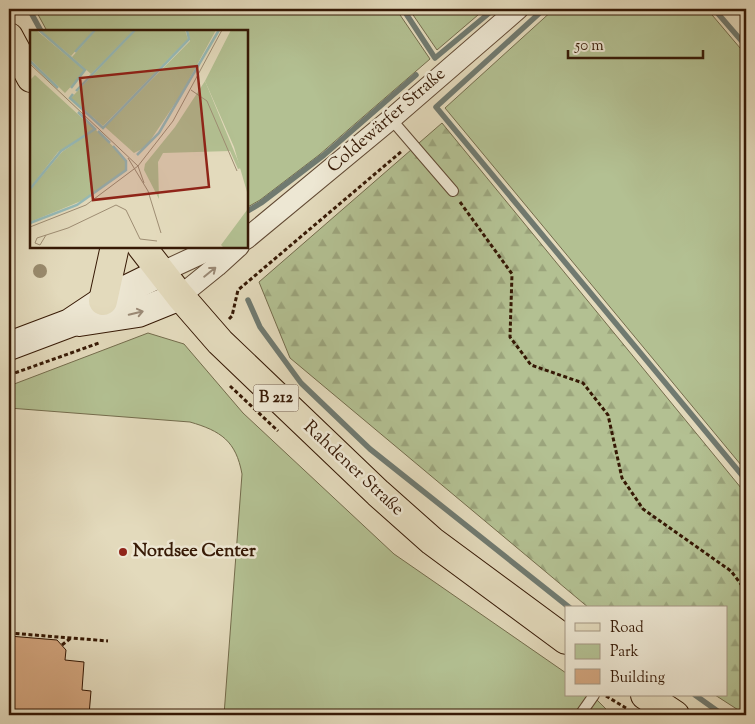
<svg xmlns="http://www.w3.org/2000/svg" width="755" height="724" font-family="'Sorts Mill Goudy',serif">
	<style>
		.green { fill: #b3c092; stroke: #746c4c }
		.forest { fill: url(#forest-firs); stroke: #746c4c }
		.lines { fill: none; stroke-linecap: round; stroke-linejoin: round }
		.stream { stroke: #707a70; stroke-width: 5.5 }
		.building { fill: #d1a47d; stroke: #361905 }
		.lane-casing { stroke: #614933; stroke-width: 12 }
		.street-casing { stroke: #614933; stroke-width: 22 }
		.secondary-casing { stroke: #361905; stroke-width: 30 }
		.primary-casing { stroke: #361905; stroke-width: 30 }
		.path { stroke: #361905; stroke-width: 3; stroke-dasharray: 4 2.5; stroke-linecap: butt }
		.lane { stroke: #ede7d3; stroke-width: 10 }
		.street { stroke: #ede7d3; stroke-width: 20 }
		.secondary { stroke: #ede7d3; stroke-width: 28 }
		.primary { stroke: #e3dabc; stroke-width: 28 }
		.tree { fill: #998b6e }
		.oneway { stroke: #9b8a76 }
		.poi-dot { fill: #8f2418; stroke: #ede7d3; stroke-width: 2 }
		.labels { text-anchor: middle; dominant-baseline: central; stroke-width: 5; stroke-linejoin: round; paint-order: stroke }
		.shield { fill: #ede7d3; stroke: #6d5743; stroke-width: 1 }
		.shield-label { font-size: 16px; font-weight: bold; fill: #361905 }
		.street-label { font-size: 18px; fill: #361905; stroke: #ede7d3 }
		.poi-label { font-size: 18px; font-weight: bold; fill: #361905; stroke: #ede7d3; text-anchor: start }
		.inset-river { fill: none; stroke: #96bab7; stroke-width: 2.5 }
		.inset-road { fill: none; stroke: #9e8d73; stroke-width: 1 }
		.view { fill: #8f2418; fill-opacity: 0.15; stroke: #8f2418; stroke-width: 2.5 }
		.inset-edge { fill: none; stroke: #361905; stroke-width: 2.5 }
	</style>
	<defs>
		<pattern id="forest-firs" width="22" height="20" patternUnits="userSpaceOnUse" patternTransform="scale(1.25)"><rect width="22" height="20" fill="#b3c092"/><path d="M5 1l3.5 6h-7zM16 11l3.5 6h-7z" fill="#9ba47c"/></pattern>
	</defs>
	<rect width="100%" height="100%" fill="#e3dabc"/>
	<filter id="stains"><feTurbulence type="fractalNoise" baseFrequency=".004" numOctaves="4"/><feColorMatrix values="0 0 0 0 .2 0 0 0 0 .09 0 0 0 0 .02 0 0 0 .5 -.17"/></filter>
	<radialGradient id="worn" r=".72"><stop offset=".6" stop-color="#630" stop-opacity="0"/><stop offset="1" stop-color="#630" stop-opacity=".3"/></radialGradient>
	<g class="green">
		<polygon points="35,9 396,9 430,59 319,155 260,200 246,208 246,31 47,31"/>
		<polygon points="409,9 485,9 437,50"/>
		<polygon points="554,9 707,9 746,55 746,471 445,108"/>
		<path d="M148,333L184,344L243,413L394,554L566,673V695H592L612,715H224L242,474C236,441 221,431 190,422L9,408V386Z"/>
	</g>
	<polygon class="forest" points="442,123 746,494 746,715 715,695 726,695 726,608 589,608 583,603 290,358 259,282"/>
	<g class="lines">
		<g class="stream">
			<polyline points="29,9 41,31"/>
			<polyline points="403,9 435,58 494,9"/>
			<polyline points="544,9 436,107 746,480"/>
			<polyline points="714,9 746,46"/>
			<polyline points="246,212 261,203 324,155 416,75"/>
			<polyline points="248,300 260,327 301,383 370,449 570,608"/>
			<polyline points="695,695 723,715"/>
		</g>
	</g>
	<polygon class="building" points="9,636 57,640 66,650 65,660 84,662 82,690 91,691 89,715 9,715"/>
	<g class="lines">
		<defs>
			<g id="lane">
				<polyline points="391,119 453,191"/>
				<polyline points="580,715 594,695"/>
			</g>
			<g id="street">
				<polyline points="246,239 391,119 518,9"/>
				<polyline points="162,272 218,246"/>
				<polyline points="180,296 217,266 239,246"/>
			</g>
			<g id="secondary">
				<polyline points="79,322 138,313 180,296"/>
				<polyline points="9,346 70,323 103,301 162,272"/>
			</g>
			<g id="primary">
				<polyline points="9,37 31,78"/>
				<polyline points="141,246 180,296 220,342 378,493 432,541 566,640"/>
				<polyline points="103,301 115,246"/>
				<polyline points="645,695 675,715"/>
			</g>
		</defs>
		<use href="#lane" class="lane-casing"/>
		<use href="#street" class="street-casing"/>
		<use href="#secondary" class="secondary-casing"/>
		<use href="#primary" class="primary-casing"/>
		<g class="path">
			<polyline points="737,9 746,15"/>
			<polyline points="460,202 512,274 510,337 531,365 583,383 608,415 622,478 643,509 731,571 746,591"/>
			<polyline points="229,319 232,316 238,290 402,151"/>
			<polyline points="9,375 99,343"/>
			<polyline points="230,386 278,431"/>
			<polyline points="9,633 108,641"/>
			<polyline points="62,645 71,638"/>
			<polyline points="606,696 626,708"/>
		</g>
		<use href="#lane" class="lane"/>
		<use href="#street" class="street"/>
		<use href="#secondary" class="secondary"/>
		<use href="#primary" class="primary"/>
	</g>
	<circle class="tree" cx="40" cy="271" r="7"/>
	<defs><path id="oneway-shaft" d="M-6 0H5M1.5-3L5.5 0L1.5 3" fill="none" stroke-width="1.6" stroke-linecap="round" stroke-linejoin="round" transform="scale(1.25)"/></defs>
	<g class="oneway">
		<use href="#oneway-shaft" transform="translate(210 272) rotate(-39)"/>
		<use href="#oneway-shaft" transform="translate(136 313) rotate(-14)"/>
	</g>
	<circle class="poi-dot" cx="123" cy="552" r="5"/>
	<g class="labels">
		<rect class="shield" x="253.5" y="384.5" width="45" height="27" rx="4"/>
		<g class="shield-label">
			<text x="276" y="398">B 212</text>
		</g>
		<g class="street-label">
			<text transform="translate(387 121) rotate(-41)">Coldewärfer Straße</text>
			<text transform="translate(353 469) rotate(43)">Rahdener Straße</text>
		</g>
		<g class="poi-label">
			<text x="133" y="552">Nordsee Center</text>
		</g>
	</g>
	<g transform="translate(30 30)">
		<rect width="218" height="218" fill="#e3dabc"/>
		<path d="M0,0H6L55,41L35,63L0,29ZM10,0H64L41,26ZM66,0H104L61,44L42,27ZM106,0H155L158,9L73,96L41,68ZM5,45L64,99L28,122L0,158V50ZM175,51L211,138L208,139L200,121L133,123L128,132L129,169L114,140L115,134L145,97ZM65,99L91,124L97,135L95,140L56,169L0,192V160L32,122ZM217,180V217H193L191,215Z" fill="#b3c092"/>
		<path d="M158,0H186L150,66L116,117L104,123L75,97L160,11ZM201,0H217V162L204,117L175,51Z" fill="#b3c092"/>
		<path class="inset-river" d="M9,0L55,40L41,58M45,22L65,0M0,31L28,58M46,61L105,0M43,64L40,68L73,98L159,9L157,0M68,101L80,113M107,125L129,103L189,0M0,159L31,121L65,99L48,82M0,193L47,175L96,140V131L83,116"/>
		<path class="inset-road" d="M0,34L108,136L114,153M161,60L177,71L207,141M98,128L118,161L131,203M0,197L56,175L108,136L143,91L192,0M16,205L10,215L5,213L7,208L38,198L86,175L96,180L110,209L127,211"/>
		<path class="view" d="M167,36L179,157L63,170L50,48Z"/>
		<rect width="218" height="218" class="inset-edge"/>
	</g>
	<rect width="755" height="724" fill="none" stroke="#e3dabc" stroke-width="30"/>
	<rect x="10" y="10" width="735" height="704" fill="none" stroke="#361905" stroke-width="2.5"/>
	<rect x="15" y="15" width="725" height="694" fill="none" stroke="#361905"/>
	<rect x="565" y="606" width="162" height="90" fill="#ede7d3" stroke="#a49581"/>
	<rect x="575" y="623" width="25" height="8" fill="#e3dabc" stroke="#a49581"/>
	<text x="610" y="632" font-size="15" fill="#361905">Road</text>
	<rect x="575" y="644" width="25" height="15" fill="#b3c092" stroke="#a49581"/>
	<text x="610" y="656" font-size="15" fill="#361905">Park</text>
	<rect x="575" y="669" width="25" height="15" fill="#d1a47d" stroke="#a49581"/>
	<text x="610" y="682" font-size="15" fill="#361905">Building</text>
	<path d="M568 50v8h135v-8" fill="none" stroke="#361905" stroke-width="2.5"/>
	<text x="575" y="50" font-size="15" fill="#361905" stroke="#ede7d3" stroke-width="4" paint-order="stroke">50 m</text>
	<rect width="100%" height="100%" filter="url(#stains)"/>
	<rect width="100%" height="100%" fill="url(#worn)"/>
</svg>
